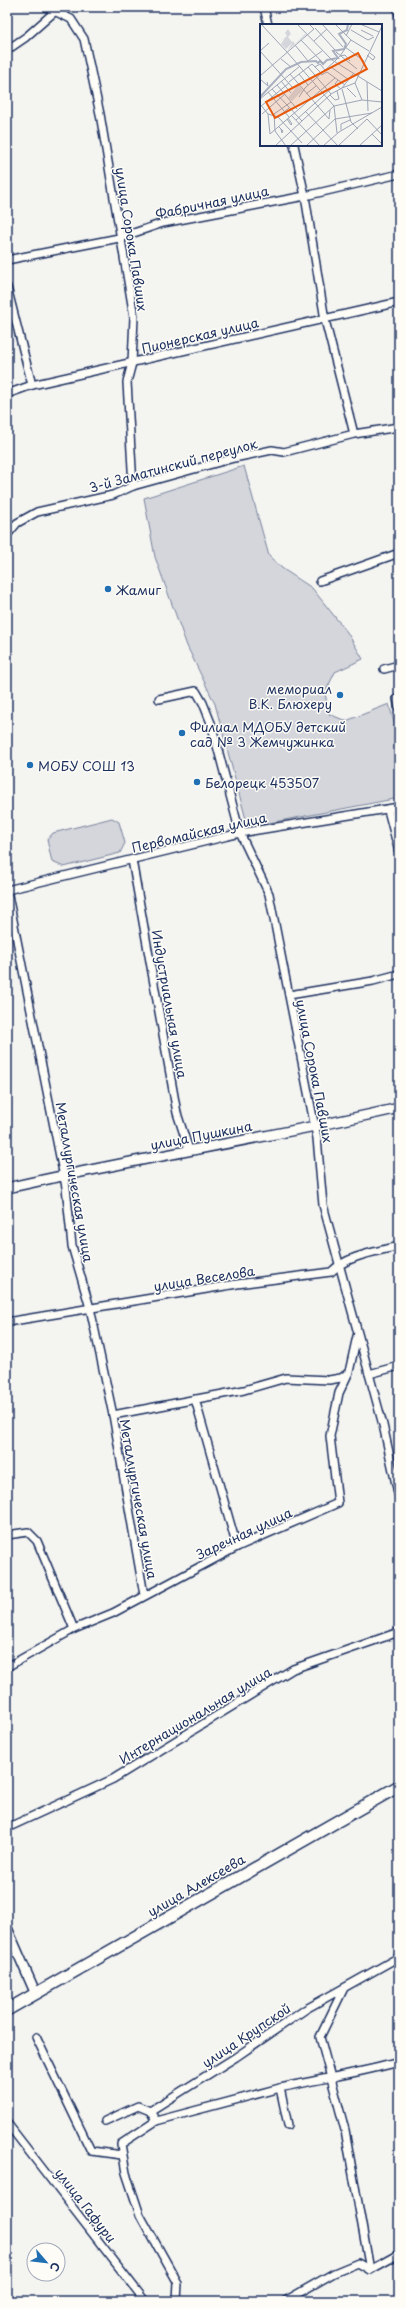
<svg xmlns="http://www.w3.org/2000/svg" width="406" height="2308" font-family="'Playpen Sans',sans-serif">
	<style>
		.green { fill: #d4d6db; stroke: #78829c }
		.lines { fill: none; stroke-linecap: round; stroke-linejoin: round }
		.minor-casing { stroke: #1b2f5e; stroke-width: 10 }
		.tertiary-casing { stroke: #1b2f5e; stroke-width: 12 }
		.secondary-casing { stroke: #1b2f5e; stroke-width: 14 }
		.minor { stroke: #fdfcf7; stroke-width: 7 }
		.tertiary { stroke: #fdfcf7; stroke-width: 9 }
		.secondary { stroke: #fdfcf7; stroke-width: 11 }
		.poi-dot { fill: #1f6fb2; stroke: #fdfcf7; stroke-width: 1.5 }
		.labels { text-anchor: middle; dominant-baseline: central; stroke-width: 3; stroke-linejoin: round; paint-order: stroke }
		.street-label { font-size: 13px; fill: #1b2f5e; stroke: #fdfcf7 }
		.poi-label { font-size: 13px; fill: #1b2f5e; stroke: #fdfcf7; text-anchor: start }
		.inset-river { fill: none; stroke: #aab0bf; stroke-width: 2 }
		.inset-road { fill: none; stroke: #9da5b6; stroke-width: 1 }
		.view { fill: #e8590c; fill-opacity: 0.15; stroke: #e8590c; stroke-width: 2 }
		.inset-edge { fill: none; stroke: #1b2f5e; stroke-width: 2 }
	</style>
	<rect width="100%" height="100%" fill="#f4f4f1"/>
	<filter id="ink" filterUnits="userSpaceOnUse"><feTurbulence type="fractalNoise" baseFrequency=".025" numOctaves="2"/><feDisplacementMap in="SourceGraphic" scale="8" xChannelSelector="R" yChannelSelector="G"/><feConvolveMatrix kernelMatrix="1 2 1 2 8 2 1 2 1" color-interpolation-filters="sRGB"/></filter>
	<g filter="url(#ink)">
		<g class="green">
			<polygon points="244,466 269,556 283,569 312,588 347,632 363,659 335,672 325,693 329,714 346,721 389,704 399,740 399,798 248,827 215,704 187,646 155,557 144,498"/>
			<polygon points="112,818 119,822 125,843 120,853 64,867 52,862 47,840 53,833"/>
		</g>
		<g class="lines">
			<defs>
				<g id="minor">
					<polyline points="46,7 71,19 84,39 100,114 134,317 132,363 127,382 133,486"/>
					<polyline points="264,7 268,25"/>
					<polyline points="397,7 399,15"/>
					<polyline points="7,50 26,37 60,7"/>
					<polyline points="294,145 305,196 325,320 354,434"/>
					<polyline points="7,260 119,238 163,223 305,196 399,174"/>
					<polyline points="7,287 32,385"/>
					<polyline points="7,394 32,385 399,302"/>
					<polyline points="7,535 17,523 37,512 113,495 133,486 234,458 272,450 284,452 354,434 399,427"/>
					<polyline points="320,581 399,553"/>
					<polyline points="384,669 399,665"/>
					<polyline points="399,698 397,699 399,708"/>
					<polyline points="159,699 196,691 203,703 211,723 240,833 269,894 317,1138 323,1205 383,1425 399,1498"/>
					<polyline points="388,810 399,852"/>
					<polyline points="132,860 177,1113 189,1150"/>
					<polyline points="7,890 66,1187 72,1246 90,1308 113,1415 144,1595"/>
					<polyline points="7,890 240,833 399,807"/>
					<polyline points="289,995 373,981 399,974"/>
					<path d="M7,1322L237,1284L331,1272C348,1255 376,1252 399,1246"/>
					<polyline points="369,1374 399,1366"/>
					<polyline points="195,1399 237,1547"/>
					<polyline points="113,1415 244,1390 286,1378 329,1380 341,1378 348,1373"/>
					<polyline points="7,1535 28,1532 37,1541 74,1629"/>
					<polyline points="7,1667 74,1629 113,1613 237,1547 338,1503 330,1436 339,1393 349,1372 357,1336"/>
					<polyline points="7,1828 113,1779 293,1669 399,1632"/>
					<polyline points="343,1990 320,2037 345,2130 370,2270"/>
					<polyline points="36,2037 91,2151 122,2155"/>
					<polyline points="150,2111 156,2121 121,2144 126,2173 140,2215 178,2283 177,2301"/>
					<polyline points="105,2121 138,2106 150,2111 236,2057 306,2009 399,1957"/>
					<polyline points="156,2121 280,2088"/>
					<polyline points="7,2123 145,2301"/>
					<path d="M288,2125L280,2088C319,2079 360,2073 399,2062"/>
					<polyline points="285,2301 334,2273 358,2263 370,2270 399,2254"/>
				</g>
				<g id="tertiary">
					<path d="M7,1188C137,1158 269,1138 399,1108"/>
					<polyline points="7,1928 35,1992"/>
				</g>
				<polyline id="secondary" points="7,2010 399,1786"/>
			</defs>
			<use href="#minor" class="minor-casing"/>
			<use href="#tertiary" class="tertiary-casing"/>
			<use href="#secondary" class="secondary-casing"/>
			<use href="#minor" class="minor"/>
			<use href="#tertiary" class="tertiary"/>
			<use href="#secondary" class="secondary"/>
		</g>
	</g>
	<g class="poi-dot">
		<circle cx="108" cy="589" r="4"/>
		<circle cx="340" cy="695" r="4"/>
		<circle cx="182" cy="733" r="4"/>
		<circle cx="30" cy="765" r="4"/>
		<circle cx="197" cy="782" r="4"/>
	</g>
	<g class="labels">
		<g class="street-label">
			<text transform="translate(212 202) rotate(-12)">Фабричная улица</text>
			<text transform="translate(132 239) rotate(81)">улица Сорока Павших</text>
			<text transform="translate(200 335) rotate(-13)">Пионерская улица</text>
			<text transform="translate(173 465) rotate(-15)">3-й Заматинский переулок</text>
			<text transform="translate(199 832) rotate(-13)">Первомайская улица</text>
			<text transform="translate(170 1004) rotate(80)">Индустриальная улица</text>
			<text transform="translate(315 1071) rotate(79)">улица Сорока Павших</text>
			<text transform="translate(201 1135) rotate(-11)">улица Пушкина</text>
			<text transform="translate(75 1182) rotate(80)">Металлургическая улица</text>
			<text transform="translate(204 1278) rotate(-9)">улица Веселова</text>
			<text transform="translate(139 1499) rotate(80)">Металлургическая улица</text>
			<text transform="translate(244 1533) rotate(-25)">Заречная улица</text>
			<text transform="translate(195 1715) rotate(-31)">Интернациональная улица</text>
			<text transform="translate(196 1885) rotate(-30)">улица Алексеева</text>
			<text transform="translate(246 2035) rotate(-34)">улица Крупской</text>
			<text transform="translate(86 2205) rotate(52)">улица Гафури</text>
		</g>
		<g class="poi-label">
			<text x="116" y="589">Жамиг</text>
			<text x="332" y="688" text-anchor="end">мемориал<tspan x="332" dy="15">В.К. Блюхеру</tspan></text>
			<text x="190" y="726">Филиал МДОБУ детский<tspan x="190" dy="15">сад № 3 Жемчужинка</tspan></text>
			<text x="38" y="765">МОБУ СОШ 13</text>
			<text x="205" y="782">Белорецк 453507</text>
		</g>
	</g>
	<g transform="translate(260 24)">
		<rect width="122" height="122" fill="#f4f4f1"/>
		<path d="M28,5L31,10L28,13L32,18L33,17L35,20L45,10L46,11L27,27L33,18L26,25L21,20L25,14L19,18L27,12L25,9ZM38,61L43,66L32,77L28,74Z" fill="#d4d6db"/>
		<path class="inset-river" d="M0,73L26,45L41,38L56,37L58,39L60,37L63,40L67,36L78,34L73,27L84,25L86,20L79,10L87,6L88,0"/>
		<path class="inset-road" d="M1,0L27,28M37,0L72,36L122,67M62,0L83,23M75,0L91,16L109,27M100,0L119,8M55,4L75,26M91,6L108,16L114,13M101,6L113,12M86,12L92,0M41,16L63,39M54,17L67,5M35,21L48,37L62,27M85,23L104,37M0,27L33,64M0,27L9,19M27,28L74,82L77,109M78,30L76,28L97,45M107,31L113,36L115,33L110,29M80,32L85,31L90,37M21,35L31,43M74,38L80,32L91,16M48,43L71,70M55,43L60,40L65,46M71,43L89,56M30,50L69,95L70,86M39,50L48,61M61,51L67,48L85,61M0,52L54,5L49,0M0,55L8,62L7,58M78,56L75,60L81,65M21,57L31,69M29,58L52,40L62,50M107,58L108,87M17,61L37,85M82,64L95,59M87,64L96,73M12,65L42,97M82,65L91,98L98,105M8,68L29,93M46,70L56,62M70,71L75,76L79,75L77,67M39,73L45,64L74,38M0,75L40,42M102,76L95,59L122,2M0,80L8,90L18,93L42,119M0,83L29,59M45,87L78,122M2,90L25,70M8,90L10,110L75,54M31,91L60,122M18,93L29,84M27,95L31,101L32,100L28,94M36,96L72,64M19,103L23,107L22,109L21,105M81,106V100L90,96M112,110L122,120M15,122L71,70L82,64L93,50M26,122L15,107L14,90L31,78M30,122L74,82L102,76L122,78M46,122L75,95L112,89M63,122L79,108L122,83M78,122L107,95L122,111M99,122L122,101"/>
		<path class="view" d="M98,29L107,45L15,94L6,78Z"/>
		<rect width="122" height="122" class="inset-edge"/>
	</g>
	<rect width="406" height="2308" fill="none" stroke="#fdfcf7" stroke-width="24"/>
	<rect x="12" y="12" width="382" height="2284" fill="none" stroke="#1b2f5e" stroke-width="1.5" filter="url(#ink)"/>
	<g transform="translate(46 2262) rotate(118)"><circle r="19" fill="#fdfcf7" stroke="#a3aaba"/>
	<path d="M0-3L7 15L0 10L-7 15Z" fill="#1f6fb2"/>
	<text y="-6" font-size="11" font-weight="bold" text-anchor="middle" fill="#1b2f5e">С</text>
	</g>
</svg>
